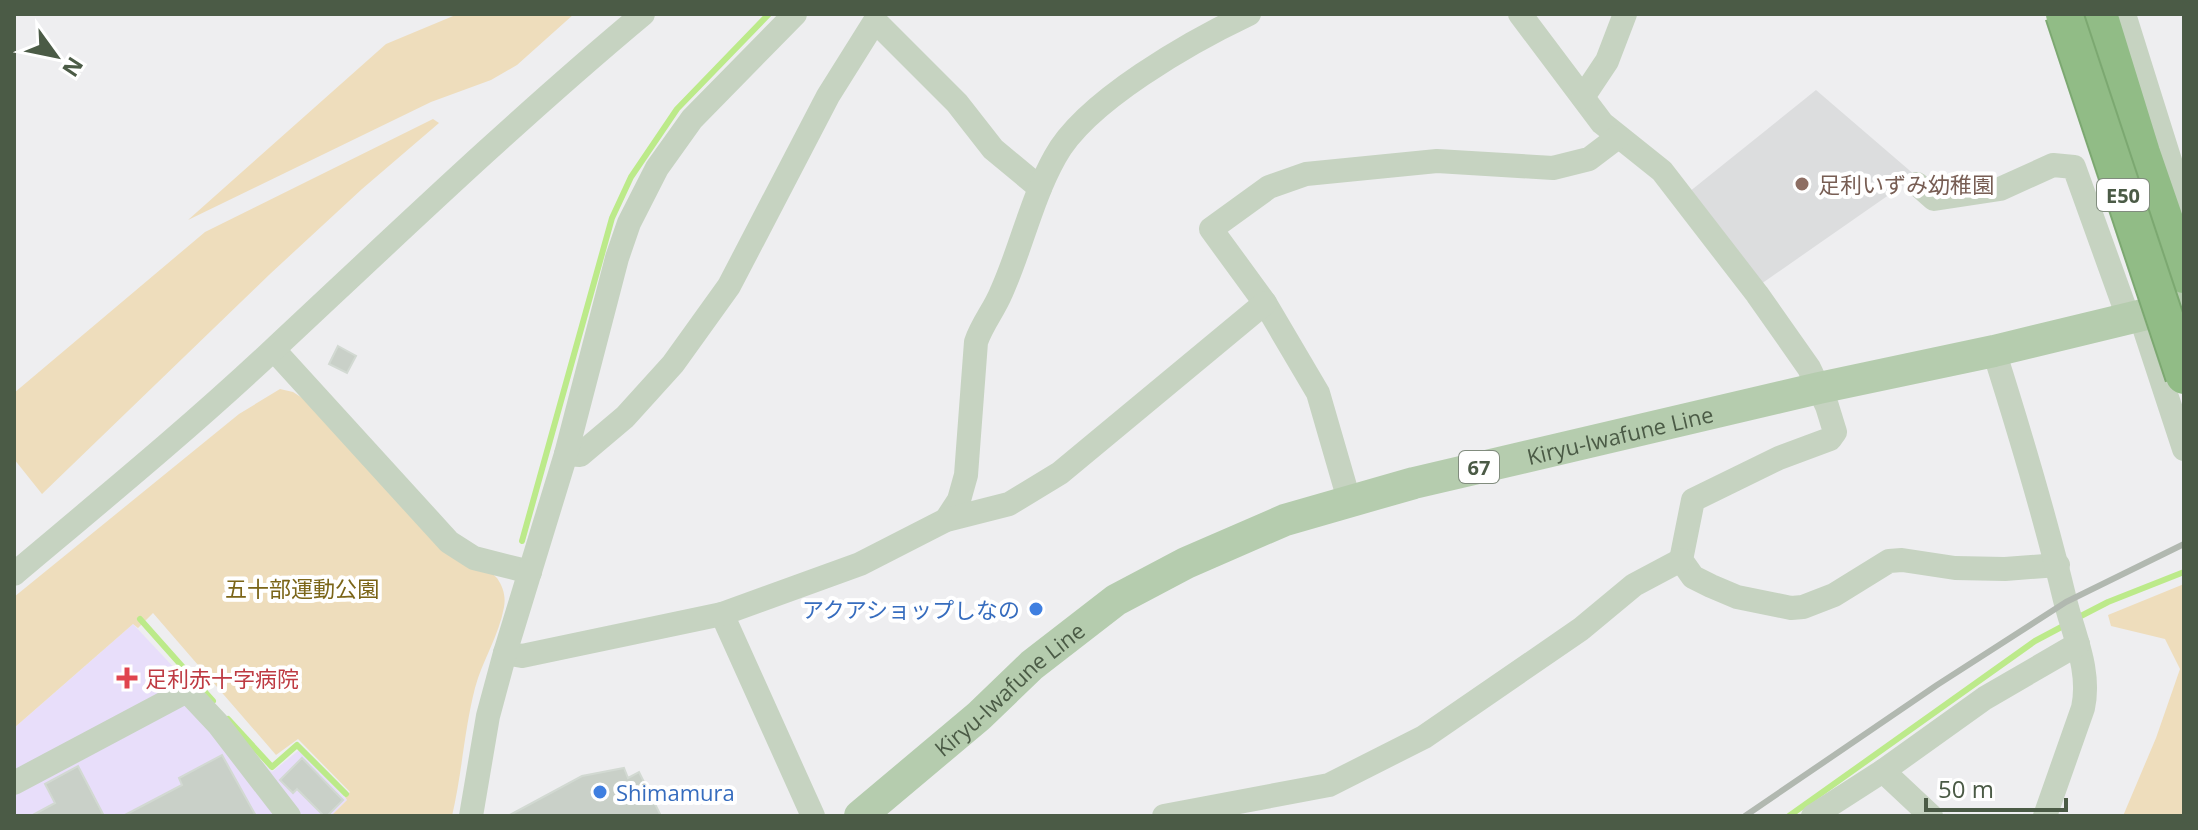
<svg xmlns="http://www.w3.org/2000/svg" width="2198" height="830" font-family="'Open Sans','Noto Sans JP',sans-serif">
	<style>
		.education { fill: #dcddde }
		.medical { fill: #e8defa }
		.green { fill: #eeddbc }
		.lines { fill: none; stroke-linecap: round; stroke-linejoin: round }
		.stream { stroke: #bcea8a; stroke-width: 6 }
		.building { fill: #c9d0c8; stroke: #d2d9d2; stroke-width: 2 }
		.highway-casing { stroke: #7ca871; stroke-width: 40 }
		.minor { stroke: #c6d3c1; stroke-width: 24 }
		.major { stroke: #b5ccae; stroke-width: 32 }
		.highway { stroke: #91bc86; stroke-width: 36 }
		.rail { stroke: #b1b8b0; stroke-width: 6 }
		.highway-bridge-casing { stroke: #7ca871; stroke-width: 40; stroke-linecap: butt }
		.highway-bridge { stroke: #91bc86; stroke-width: 36 }
		.education-dot { fill: #8d6e63; stroke: #fff; stroke-width: 3 }
		.shop-dot { fill: #3f7fe0; stroke: #fff; stroke-width: 3 }
		.health-dot { fill: #e0444e; stroke: #fff; stroke-width: 3 }
		.labels { text-anchor: middle; dominant-baseline: central; stroke-width: 8; stroke-linejoin: round; paint-order: stroke }
		.shield { fill: #fff; stroke: #818c7e; stroke-width: 2 }
		.shield-label { font-size: 20px; font-weight: bold; fill: #4b5b46 }
		.education-label { font-size: 22px; fill: #785e54; stroke: #fff; text-anchor: start }
		.street-label { font-size: 22px; fill: #4b5b46; stroke: #fff }
		.park-label { font-size: 22px; fill: #7b6518; stroke: #fff }
		.shop-label { font-size: 22px; fill: #366cbe; stroke: #fff; text-anchor: end }
		.health-label { font-size: 22px; fill: #be3a42; stroke: #fff; text-anchor: start }
	</style>
	<rect width="100%" height="100%" fill="#eeeef0"/>
	<polygon class="education" points="1816,90 1916,176 1761,284 1689,192"/>
	<polygon class="medical" points="133,624 272,772 299,750 347,800 331,816 14,816 14,728"/>
	<g class="green">
		<polygon points="458,14 574,14 517,65 491,80 431,102 188,220 386,44"/>
		<polygon points="433,119 439,123 362,189 270,274 42,494 14,459 14,393 205,232"/>
		<path d="M280,389L293,392L307,401L497,578C503,587 506,596 504,607C499,636 482,661 475,688C464,731 462,774 452,816H331L347,800L345,797L350,792L298,739L276,755L153,613L138,628L133,624L14,728V597L239,414Z"/>
		<polygon points="2184,584 2184,816 2123,816 2156,738 2180,669 2165,639 2111,626 2108,615"/>
	</g>
	<g class="lines">
		<g class="stream">
			<polyline points="522,541 612,218 631,177 677,109 769,14"/>
			<polyline points="2077,618 2108,602 2184,572"/>
			<polyline points="140,619 213,701"/>
			<polyline points="228,719 272,767 297,745 346,794"/>
			<polyline points="1789,816 2035,641 2067,624"/>
		</g>
	</g>
	<g class="building">
		<polygon points="338,346 356,356 347,373 329,364"/>
		<polygon points="222,755 256,816 123,816 182,785 179,778"/>
		<polygon points="302,758 343,800 327,816 324,816 297,789 293,793 280,780"/>
		<polygon points="78,766 104,816 31,816 55,803 45,784"/>
		<polygon points="624,768 628,778 639,772 661,816 508,816 582,776"/>
	</g>
	<g class="lines">
		<defs>
			<polyline id="highway" points="2099,14 2142,153 2184,275"/>
		</defs>
		<use href="#highway" class="highway-casing"/>
		<g class="minor">
			<polyline points="1520,14 1602,123 1662,171 1757,294 1809,368 1827,406 1835,432 1830,439 1779,458 1693,500 1681,560 1693,577 1711,586 1737,597 1791,608 1803,607 1834,595 1889,561 1902,560 1955,568 2005,569 2058,565"/>
			<polyline points="2124,14 2184,205"/>
			<polyline points="1583,97 1607,61 1625,14"/>
			<polyline points="1917,184 1934,199 2000,189 2053,165 2074,167 2128,317"/>
			<polyline points="2140,315 2184,449"/>
			<polyline points="274,350 449,542 474,558 530,572"/>
			<path d="M1994,351C2020,433 2045,516 2065,600C2074,636 2091,671 2083,708L2045,816"/>
			<polyline points="566,454 580,455 625,417 673,364 729,286 828,96 875,21 957,103 993,149 1040,188"/>
			<polyline points="1349,500 1318,393 1265,303 1211,229 1269,187 1306,174 1437,161 1553,168 1589,159 1618,137"/>
			<path d="M946,520L959,500L966,475L976,342C982,324 994,310 1001,293C1021,249 1031,200 1055,157C1085,101 1192,41 1249,14"/>
			<path d="M14,574C102,500 191,427 275,348C396,235 516,120 643,14"/>
			<polyline points="722,614 813,816"/>
			<polyline points="505,653 522,656 722,614 860,564 946,520 1009,504 1060,473 1265,303"/>
			<polyline points="1883,771 1931,816"/>
			<polyline points="14,783 187,691 218,724 289,816"/>
			<polyline points="471,816 488,716 505,653 566,454 617,258 629,223 657,168 692,119 795,14"/>
			<polyline points="1164,816 1329,785 1424,737 1581,629 1634,585 1681,560"/>
			<polyline points="1813,816 1883,771 1985,698 2078,644"/>
		</g>
		<path class="major" id="s1" d="M860,816L979,716L1032,665L1116,600L1186,563L1285,520L1414,483L1819,388L1994,351L2184,305"/>
		<use href="#highway" class="highway"/>
		<polyline class="rail" points="1745,816 1937,685 2066,602 2184,544"/>
		<defs>
			<polyline id="highway-bridge" points="2064,14 2184,376"/>
		</defs>
		<use href="#highway-bridge" class="highway-bridge-casing"/>
		<use href="#highway-bridge" class="highway-bridge"/>
	</g>
	<circle class="education-dot" cx="1802" cy="184" r="8"/>
	<g class="shop-dot">
		<circle cx="1036" cy="609" r="8"/>
		<circle cx="600" cy="792" r="8"/>
	</g>
	<path class="health-dot" d="M123 666h8v8h8v8h-8v8h-8v-8h-8v-8h8z"/>
	<g class="labels">
		<g class="shield">
			<rect x="2097" y="179" width="52" height="32" rx="6"/>
			<rect x="1459" y="451" width="40" height="32" rx="6"/>
		</g>
		<g class="shield-label">
			<text x="2123" y="195">E50</text>
			<text x="1479" y="467">67</text>
		</g>
		<g class="education-label">
			<text x="1818" y="184">足利いずみ幼稚園</text>
		</g>
		<g class="street-label">
			<text stroke="none"><textPath href="#s1" startOffset="868">Kiryu-Iwafune Line</textPath></text>
			<text stroke="none"><textPath href="#s1" startOffset="196">Kiryu-Iwafune Line</textPath></text>
		</g>
		<g class="park-label">
			<text x="302" y="588">五十部運動公園</text>
		</g>
		<g class="shop-label">
			<text x="1020" y="609">アクアショップしなの</text>
			<text x="616" y="792" text-anchor="start">Shimamura</text>
		</g>
		<g class="health-label">
			<text x="145" y="678">足利赤十字病院</text>
		</g>
	</g>
	<rect width="2198" height="830" fill="none" stroke="#4b5b46" stroke-width="32"/>
	<g transform="translate(56 56) rotate(123)" stroke="#ffffff" stroke-width="6" paint-order="stroke">
	<path d="M0-6L14 30L0 20L-14 30Z" fill="#4b5b46"/>
	<text y="-12" font-size="22" font-weight="bold" text-anchor="middle" fill="#4b5b46">N</text>
	</g>
	<path d="M1926 798v12h140v-12" fill="none" stroke="#4b5b46" stroke-width="4"/>
	<text x="1938" y="798" font-size="24" fill="#4b5b46" stroke="#ffffff" stroke-width="6" paint-order="stroke">50 m</text>
</svg>
